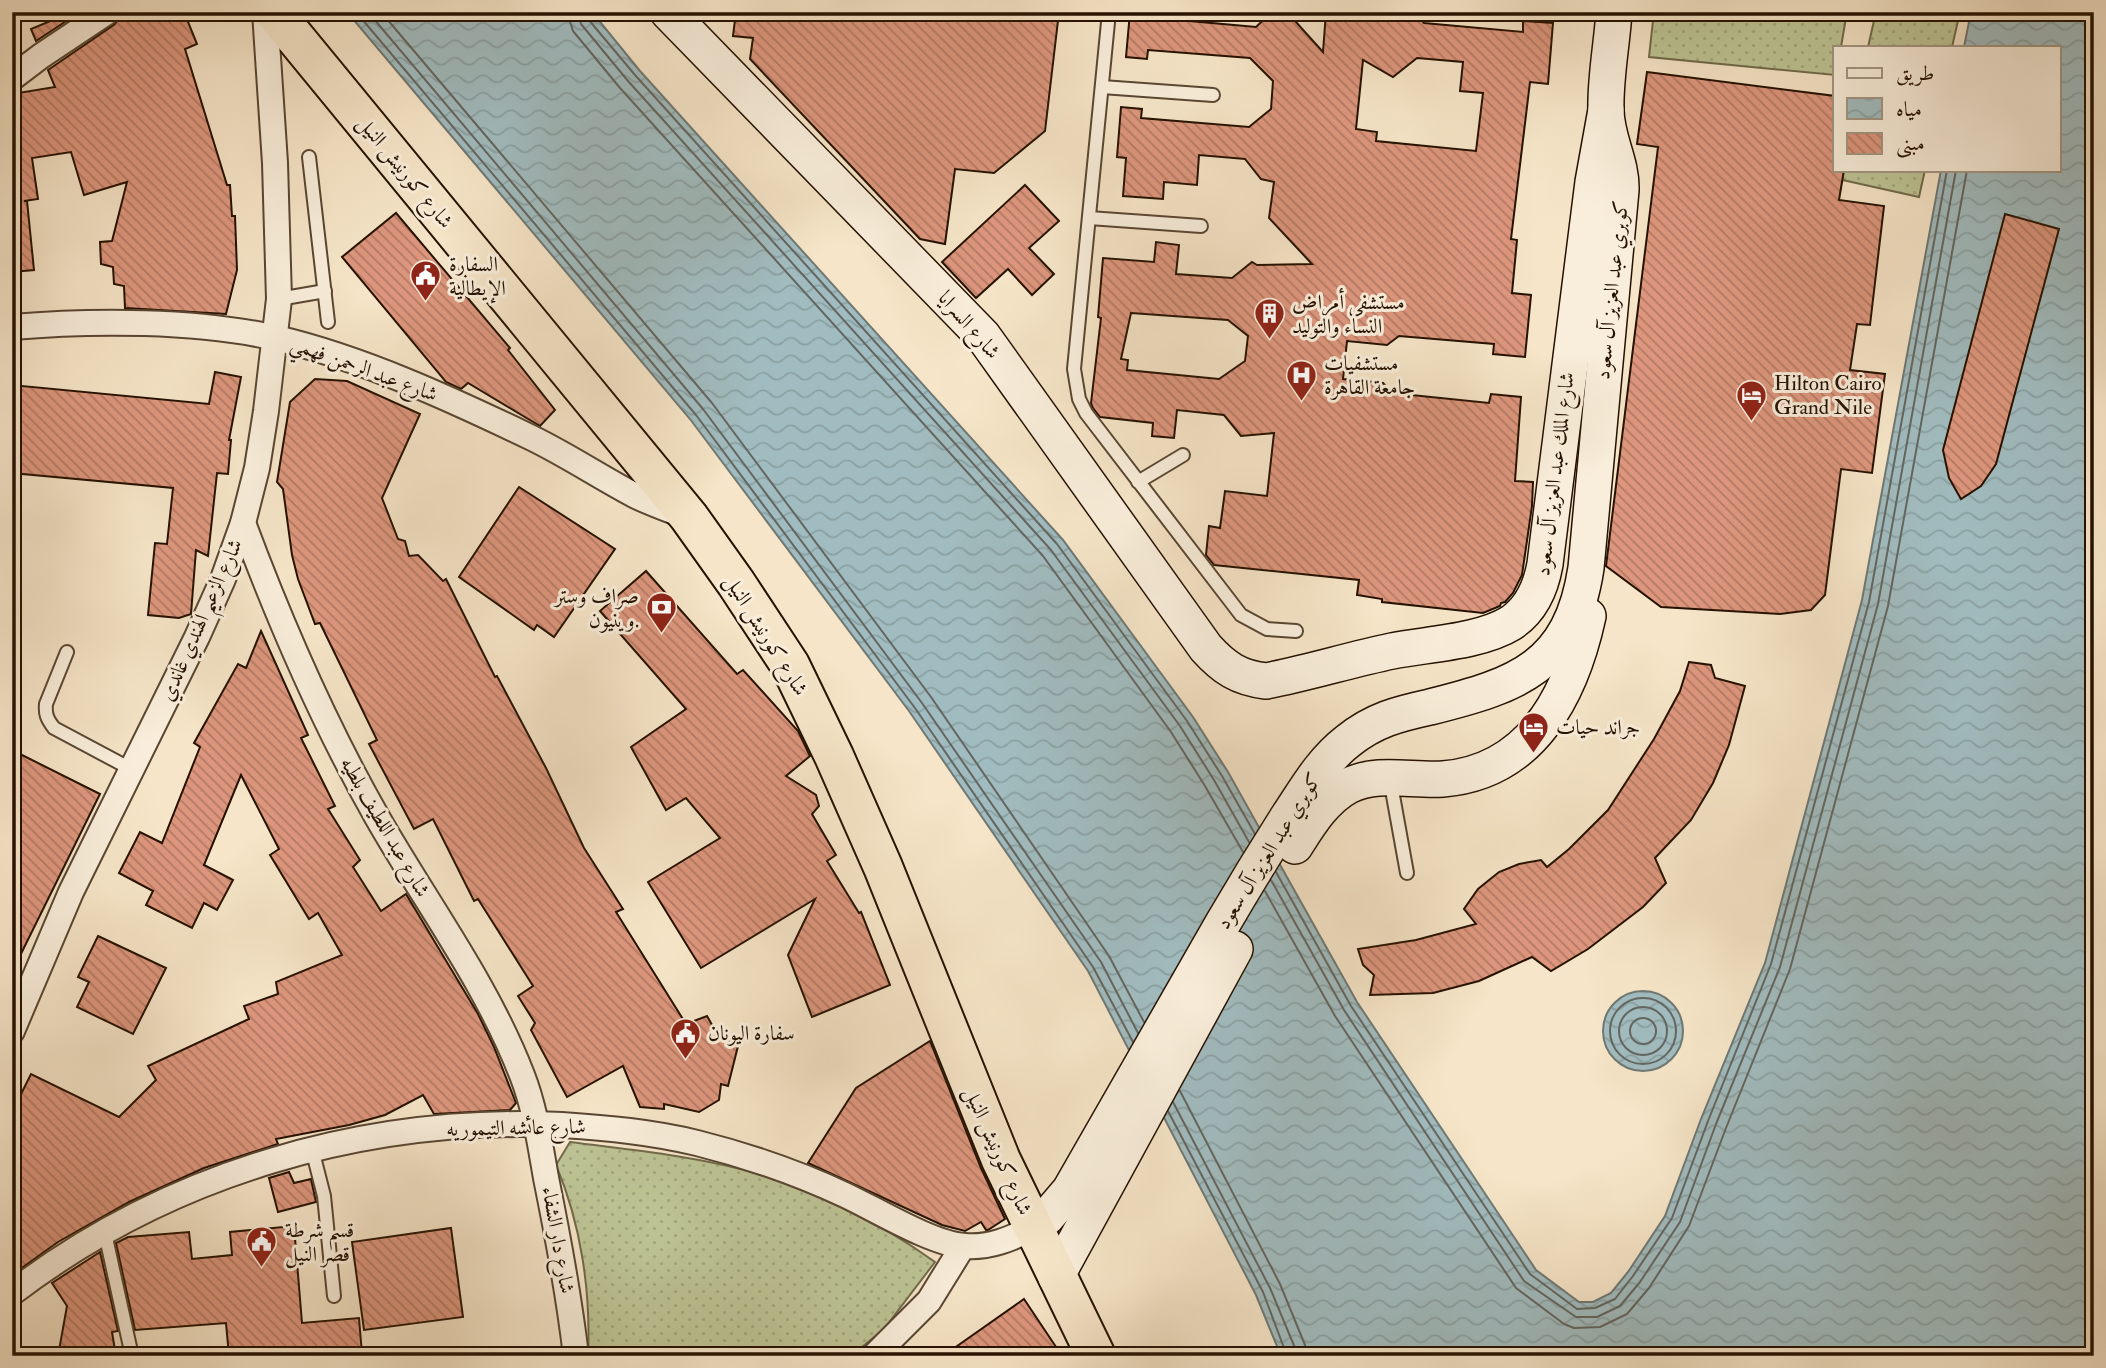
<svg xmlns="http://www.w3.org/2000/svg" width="2106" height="1368" font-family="'IM FELL Double Pica',Amiri,serif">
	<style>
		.grass { fill: url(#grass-dots); stroke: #716a4a; stroke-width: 2 }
		.water { fill: url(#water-waves); stroke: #6f7873; stroke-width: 2 }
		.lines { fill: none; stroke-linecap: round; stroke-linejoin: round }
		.shore { stroke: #636660; stroke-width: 2 }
		.building { fill: url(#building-back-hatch); stroke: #251100; stroke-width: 2; fill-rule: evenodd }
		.service-casing { stroke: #594632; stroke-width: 16 }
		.minor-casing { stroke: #594632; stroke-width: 28 }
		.secondary-casing { stroke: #251100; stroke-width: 38 }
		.trunk-casing { stroke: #251100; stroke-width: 42 }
		.service { stroke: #f9eedb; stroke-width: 12 }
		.minor { stroke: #f9eedb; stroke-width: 24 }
		.secondary { stroke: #f9eedb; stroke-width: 35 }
		.trunk { stroke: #f6e5c8; stroke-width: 38 }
		.labels { text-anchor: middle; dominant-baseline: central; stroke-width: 6; stroke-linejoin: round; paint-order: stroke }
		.street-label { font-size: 21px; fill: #251100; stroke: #f9eedb }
		.poi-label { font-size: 21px; fill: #251100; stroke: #f9eedb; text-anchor: start }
	</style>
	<defs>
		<pattern id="grass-dots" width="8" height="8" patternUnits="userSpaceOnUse" patternTransform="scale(1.75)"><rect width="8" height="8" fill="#bdc495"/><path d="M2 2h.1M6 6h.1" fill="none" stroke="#a2a77f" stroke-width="1.8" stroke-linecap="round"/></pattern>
		<pattern id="water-waves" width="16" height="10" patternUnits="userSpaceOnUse" patternTransform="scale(1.75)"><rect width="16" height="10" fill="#a1bcc0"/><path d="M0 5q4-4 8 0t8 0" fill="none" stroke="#8aa1a3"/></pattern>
		<pattern id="building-back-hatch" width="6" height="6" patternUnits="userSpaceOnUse" patternTransform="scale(1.75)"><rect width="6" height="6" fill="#dd967d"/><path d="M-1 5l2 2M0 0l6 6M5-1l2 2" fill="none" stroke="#b37964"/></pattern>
	</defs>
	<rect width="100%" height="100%" fill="#f6e5c8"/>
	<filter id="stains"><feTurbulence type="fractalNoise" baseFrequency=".00286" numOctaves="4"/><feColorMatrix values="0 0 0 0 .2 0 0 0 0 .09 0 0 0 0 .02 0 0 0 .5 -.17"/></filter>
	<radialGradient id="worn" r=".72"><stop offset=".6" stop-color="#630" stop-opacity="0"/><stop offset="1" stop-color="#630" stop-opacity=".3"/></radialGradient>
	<g class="grass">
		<polygon points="1654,12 1847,12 1841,47 1835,47 1835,75 1649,57"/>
		<polygon points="1876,12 1960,12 1952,47 1868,47"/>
		<polygon points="1840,170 1925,170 1919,197 1838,179"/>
		<path d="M570,1142C623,1149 677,1154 728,1166C802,1183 873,1218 935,1262L884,1329L851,1356H588C591,1292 581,1224 556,1165Z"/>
	</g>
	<g class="water">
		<polygon points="347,12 592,12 640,71 1063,540 1193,717 1228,772 1357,1002 1536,1270 1579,1302 1593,1302 1611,1293 1628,1272 1665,1216 1701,1119 1765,963 1862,600 1941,170 2059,170 2059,47 1964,47 1971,12 2094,12 2094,1356 1281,1356 1256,1295 1088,971 909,711 690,419"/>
		<circle cx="1643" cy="1031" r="40"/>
	</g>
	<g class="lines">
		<g class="shore">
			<polyline points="356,12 696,415 915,708 1093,967 1133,1042"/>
			<polyline points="368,12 703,409 922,703 1101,962 1138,1033"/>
			<polyline points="381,12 712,403 931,697 1109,956 1144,1022"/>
			<polyline points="567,12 573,31 620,88 1043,556 1171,732 1205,786 1243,852"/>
			<polyline points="578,12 581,24 628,81 1051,550 1180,726 1214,780 1249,842"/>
			<polyline points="587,12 588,19 635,75 1057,544 1187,721 1222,776 1255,834"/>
			<polyline points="1276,872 1351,1006 1530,1274 1577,1309 1595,1308 1615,1299 1633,1276 1672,1218 1708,1121 1771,964 1869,602 1947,170"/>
			<polyline points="1271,880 1344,1010 1524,1281 1576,1317 1597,1317 1620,1306 1640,1282 1680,1222 1716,1124 1780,967 1878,604 1956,170"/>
			<polyline points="1265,891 1335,1016 1516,1288 1564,1324 1574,1328 1600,1327 1627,1314 1649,1288 1689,1226 1726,1128 1790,969 1888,606 1967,170"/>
			<circle cx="1643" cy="1031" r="33"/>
			<circle cx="1643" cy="1031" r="24"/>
			<circle cx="1643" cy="1031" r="13"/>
			<polyline points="1180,1091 1280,1284 1305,1345 1307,1356"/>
			<polyline points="1173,1102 1270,1288 1295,1348 1296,1356"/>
			<polyline points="1168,1111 1263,1292 1287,1356"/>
		</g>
	</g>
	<g class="building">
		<polygon points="72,12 80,12 36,41 31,29"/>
		<polygon points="122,12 184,12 197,44 185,49 227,185 230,185 232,216 235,216 237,270 226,314 125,308 124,286 114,284 113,267 101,264 100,242 112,241 127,182 84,195 71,152 32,158 38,199 24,201 27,201 34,270 12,272 12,94 55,87 48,70 115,24"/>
		<polygon points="736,12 1059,12 1045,131 994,173 955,169 945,244 920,239 750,59 753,38 733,36"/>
		<path d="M1130,12H1191L1190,21L1256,27L1272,12H1287L1323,52L1326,12H1415L1424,23L1523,32V21L1553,23L1548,84L1530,82L1511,239L1517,240L1512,293L1531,295L1525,357L1493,354L1494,344L1399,336L1387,345L1347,341L1343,379L1383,383L1392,393L1489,403L1491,394L1521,397L1515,481L1533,482L1532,506L1522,575L1513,593L1505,602L1501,603L1500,606L1483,613L1382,602V599L1357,595L1359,580L1214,565L1206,555L1209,526L1220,528L1225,491L1267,496L1274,433L1241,436L1224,415L1177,410L1174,438L1152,436L1153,423L1100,417L1093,408L1091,403L1101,318L1098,317L1103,258L1154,262L1156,242L1179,245L1176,274L1232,278L1252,262L1257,265L1312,264L1269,218L1274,182L1261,179L1245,159L1199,155L1197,185L1164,182L1163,199L1123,196L1126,158L1117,157L1121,107L1142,109L1141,118L1249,127L1271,109L1273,81L1250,58L1148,50L1147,59L1126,57ZM1417,58L1463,62L1460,91L1483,93L1476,151L1376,141L1377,132L1356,129L1363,60L1393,77ZM1131,313L1228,320L1248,336L1245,361L1219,379L1127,370L1128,360L1121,359Z"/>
		<polygon points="1647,72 1835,96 1835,170 1844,170 1839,200 1884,206 1870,325 1857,324 1850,370 1885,374 1872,473 1841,469 1825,595 1811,610 1780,614 1661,607 1606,566 1658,147 1637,144"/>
		<polygon points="1025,185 1059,221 1029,248 1054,274 1032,295 1008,269 976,298 942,262"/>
		<polygon points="396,213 510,348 508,350 555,410 540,426 468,383 461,389 446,382 342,257"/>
		<polygon points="2005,214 2059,229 1996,464 1981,486 1961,499 1949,478 1943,450"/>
		<polygon points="215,372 241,377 229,440 231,440 228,474 217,473 208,556 196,550 191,614 179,618 148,615 155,543 167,544 173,488 12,473 12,385 209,404"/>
		<polygon points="315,379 347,381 420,414 382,498 398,539 405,541 409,556 418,555 443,581 446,579 495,677 497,676 546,768 584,848 623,909 616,912 686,1024 707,1016 720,1039 739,1042 728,1086 721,1084 719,1100 699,1112 664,1104 664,1109 640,1107 623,1066 567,1097 531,1030 535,1023 518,996 533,986 478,899 474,901 433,819 414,829 369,744 377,740 320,623 315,624 298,579 292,555 283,489 277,482 290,402"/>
		<polygon points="519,487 615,549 554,637 537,625 534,630 459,577"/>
		<polygon points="646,571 737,674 743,670 798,731 810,756 786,776 816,795 819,806 812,814 836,855 827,861 859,913 861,912 890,985 812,1017 788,955 815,899 701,968 648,882 720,838 686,798 666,810 631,747 686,709 600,611"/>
		<polygon points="261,631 308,735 301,738 335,806 328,809 360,860 353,867 381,911 406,894 478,1014 494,1047 516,1103 510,1110 434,1114 423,1095 385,1115 349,1125 276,1139 278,1144 204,1168 129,1202 58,1242 12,1275 12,1112 31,1074 119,1117 156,1080 148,1066 249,1019 244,1006 278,994 276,982 342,955 318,913 309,919 270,855 279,849 241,775 204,865 233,880 217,910 204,903 192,928 146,905 153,891 119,873 140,832 162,843 200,747 194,743 238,664 246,668"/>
		<polygon points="1689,662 1711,665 1715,678 1745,686 1729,745 1713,783 1691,820 1655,858 1666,883 1643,907 1588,949 1551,971 1532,957 1479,981 1433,993 1370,995 1374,975 1363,965 1358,949 1416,940 1476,924 1464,909 1478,889 1499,872 1519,864 1541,860 1547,867 1569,849 1608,810 1654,739 1680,691"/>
		<polygon points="12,750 100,794 12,972 12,860 19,846 12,843"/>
		<polygon points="98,936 166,968 133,1034 77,1007 89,982 78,977"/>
		<polygon points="930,1041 981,1168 1005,1219 988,1230 986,1230 981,1222 965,1231 942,1225 808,1163 856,1088"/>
		<polygon points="289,1172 294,1183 311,1179 316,1202 278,1212 269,1178"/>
		<polygon points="294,1226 302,1323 359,1318 362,1354 229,1356 226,1323 135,1330 116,1243 128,1237 189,1232 192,1259 232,1255 230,1232"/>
		<polygon points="451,1228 463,1317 364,1330 352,1242"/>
		<polygon points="100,1252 118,1331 112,1332 116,1356 58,1356 67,1306 52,1283"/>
		<polygon points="1024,1299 1062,1356 943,1356"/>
	</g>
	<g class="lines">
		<defs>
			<g id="service">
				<polyline points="1109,12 1074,369 1079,399 1086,413 1241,615 1267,629 1296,631"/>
				<polyline points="1102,87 1213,95"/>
				<polyline points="309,157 328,322"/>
				<polyline points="1089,218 1201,226"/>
				<polyline points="279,299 325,291"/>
				<polyline points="1138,482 1183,455"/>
				<path d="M67,652L46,704C45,714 47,719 54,728L131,769"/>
				<polyline points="1390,779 1407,873"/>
				<polyline points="312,1149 324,1196 334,1296"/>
				<polyline points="105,1233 132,1356"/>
			</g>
			<g id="minor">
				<polyline points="12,78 41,56 107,12"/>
				<path d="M12,327C93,320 197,320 276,338C362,358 453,400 532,438C567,455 600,477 634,495C650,503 667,509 683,515"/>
				<path d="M243,523C281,625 323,722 377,817C426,903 486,982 522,1075C535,1108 540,1144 546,1178C558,1237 569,1296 576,1356"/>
				<polyline points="12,1031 71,892 197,637 223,579 243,523 257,468 266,411 279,299 275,163 265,12"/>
				<path d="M12,1293C169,1173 365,1116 562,1125C607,1128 652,1132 697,1143C745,1155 800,1174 845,1195C877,1210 932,1244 965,1246C989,1248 1011,1239 1032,1228"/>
				<polyline points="874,1356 929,1301 963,1246"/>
			</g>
			<g id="secondary">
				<path d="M668,12L983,336L1206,648C1224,668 1239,678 1266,681C1308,673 1349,660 1392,651C1428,644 1480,642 1511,623C1532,609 1541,587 1545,564L1593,182L1606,110"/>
				<path d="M1295,846C1309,824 1324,799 1348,786C1377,771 1411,781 1443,779C1532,772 1571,694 1588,616"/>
				<path d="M1032,1228L1047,1217L1070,1190C1121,1101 1172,1012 1223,923C1244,887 1266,851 1289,815C1307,788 1322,761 1348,741C1374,720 1398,714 1430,707C1518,685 1571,667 1586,568L1621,190C1622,162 1606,138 1606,110C1605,78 1612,44 1614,12"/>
				<polyline points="1056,1277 1235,949"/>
			</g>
			<polyline id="trunk" points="274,12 689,517 736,583 790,665 834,756 883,867 1001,1160 1096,1356"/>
		</defs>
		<use href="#service" class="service-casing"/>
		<use href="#minor" class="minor-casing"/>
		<use href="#secondary" class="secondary-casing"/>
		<use href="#trunk" class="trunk-casing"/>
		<use href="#service" class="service"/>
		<use href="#minor" class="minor"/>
		<use href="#secondary" class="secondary"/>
		<use href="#trunk" class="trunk"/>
	</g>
	<defs>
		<symbol id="civic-pin" viewBox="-11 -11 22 30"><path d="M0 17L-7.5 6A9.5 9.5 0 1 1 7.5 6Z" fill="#8f2418" stroke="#f9eedb"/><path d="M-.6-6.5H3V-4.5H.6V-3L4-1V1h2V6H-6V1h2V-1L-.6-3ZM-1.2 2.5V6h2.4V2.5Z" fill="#fff"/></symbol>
		<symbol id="building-pin" viewBox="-11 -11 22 30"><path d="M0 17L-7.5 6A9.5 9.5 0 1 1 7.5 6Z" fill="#8f2418" stroke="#f9eedb"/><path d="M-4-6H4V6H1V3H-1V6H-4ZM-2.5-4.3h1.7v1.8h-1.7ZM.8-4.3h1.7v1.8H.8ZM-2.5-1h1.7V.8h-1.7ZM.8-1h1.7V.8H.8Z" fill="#fff"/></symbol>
		<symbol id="hospital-pin" viewBox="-11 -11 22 30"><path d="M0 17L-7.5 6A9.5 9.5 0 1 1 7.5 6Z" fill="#8f2418" stroke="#f9eedb"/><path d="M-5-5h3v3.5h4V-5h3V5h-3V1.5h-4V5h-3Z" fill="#fff"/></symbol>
		<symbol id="hotel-pin" viewBox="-11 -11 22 30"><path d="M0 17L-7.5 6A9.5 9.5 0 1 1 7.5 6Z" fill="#8f2418" stroke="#f9eedb"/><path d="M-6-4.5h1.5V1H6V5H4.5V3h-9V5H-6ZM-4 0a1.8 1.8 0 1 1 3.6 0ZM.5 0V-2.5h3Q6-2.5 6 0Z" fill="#fff"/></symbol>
		<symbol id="bank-pin" viewBox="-11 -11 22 30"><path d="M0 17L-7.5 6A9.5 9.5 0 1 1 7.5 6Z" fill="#8f2418" stroke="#f9eedb"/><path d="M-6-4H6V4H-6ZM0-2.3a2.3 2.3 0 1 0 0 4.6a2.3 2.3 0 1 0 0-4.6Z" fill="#fff"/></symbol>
	</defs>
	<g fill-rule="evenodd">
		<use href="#civic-pin" x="408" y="258" width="35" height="47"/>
		<use href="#building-pin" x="1252" y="296" width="35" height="47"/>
		<use href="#hospital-pin" x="1284" y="358" width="35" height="47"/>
		<use href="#hotel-pin" x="1734" y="378" width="35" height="47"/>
		<use href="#bank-pin" x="644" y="590" width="35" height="47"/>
		<use href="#hotel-pin" x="1516" y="710" width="35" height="47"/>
		<use href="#civic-pin" x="668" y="1016" width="35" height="47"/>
		<use href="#civic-pin" x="244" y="1224" width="35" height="47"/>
	</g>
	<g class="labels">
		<g class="street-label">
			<text transform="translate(405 172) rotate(51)">شارع كورنيش النيل</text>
			<text transform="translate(1612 290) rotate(-84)">كوبري عبد العزيز آل سعود</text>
			<text transform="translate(969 325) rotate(49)">شارع السرايا</text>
			<text transform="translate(364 369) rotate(20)">شارع عبد الرحمن فهمي</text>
			<text transform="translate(1555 474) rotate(-83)">شارع الملك عبد العزيز آل سعود</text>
			<text transform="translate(201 620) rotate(-66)">شارع الزعيم الهندي غاندي</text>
			<text transform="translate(766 635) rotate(58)">شارع كورنيش النيل</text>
			<text transform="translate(385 827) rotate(60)">شارع عبد اللطيف بلطيه</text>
			<text transform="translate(1269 851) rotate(-58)">كوبري عبد العزيز آل سعود</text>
			<text transform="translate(516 1128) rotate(-1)">شارع عائشه التيموريه</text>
			<text transform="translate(998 1151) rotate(66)">شارع كورنيش النيل</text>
			<text transform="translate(558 1240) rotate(80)">شارع دار الشفاء</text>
		</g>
		<g class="poi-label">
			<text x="449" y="264">السفارة<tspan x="449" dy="24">الإيطالية</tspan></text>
			<text x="1292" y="302">مستشفى أمراض<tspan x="1292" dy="24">النساء والتوليد</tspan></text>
			<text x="1324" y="363">مستشفيات<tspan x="1324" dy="24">جامعة القاهرة</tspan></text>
			<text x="1774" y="383">Hilton Cairo<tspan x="1774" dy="24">Grand Nile</tspan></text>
			<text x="639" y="596" text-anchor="end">صراف وستر<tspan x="639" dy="24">وينيون.</tspan></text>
			<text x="1556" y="727">جراند حيات</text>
			<text x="708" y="1033">سفارة اليونان</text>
			<text x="285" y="1230">قسم شرطة<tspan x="285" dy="24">قصر النيل</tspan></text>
		</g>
	</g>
	<rect width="2106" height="1368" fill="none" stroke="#f6e5c8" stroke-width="42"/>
	<rect x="14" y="14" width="2078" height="1340" fill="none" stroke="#251100" stroke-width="3.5"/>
	<rect x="21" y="21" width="2064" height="1326" fill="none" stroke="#251100" stroke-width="2"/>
	<rect x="1833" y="46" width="228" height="126" fill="#f9eedb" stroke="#a49683" stroke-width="2"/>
	<rect x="1847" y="68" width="35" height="10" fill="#f9eedb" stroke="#a49683" stroke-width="2"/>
	<text x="1896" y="80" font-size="21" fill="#251100">طريق</text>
	<rect x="1847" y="98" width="35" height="21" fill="url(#water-waves)" stroke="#a49683" stroke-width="2"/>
	<text x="1896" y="116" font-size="21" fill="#251100">مياه</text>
	<rect x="1847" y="133" width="35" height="21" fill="url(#building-back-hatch)" stroke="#a49683" stroke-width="2"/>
	<text x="1896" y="150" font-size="21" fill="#251100">مبنى</text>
	<rect width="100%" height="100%" filter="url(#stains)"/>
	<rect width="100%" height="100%" fill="url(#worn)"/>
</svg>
